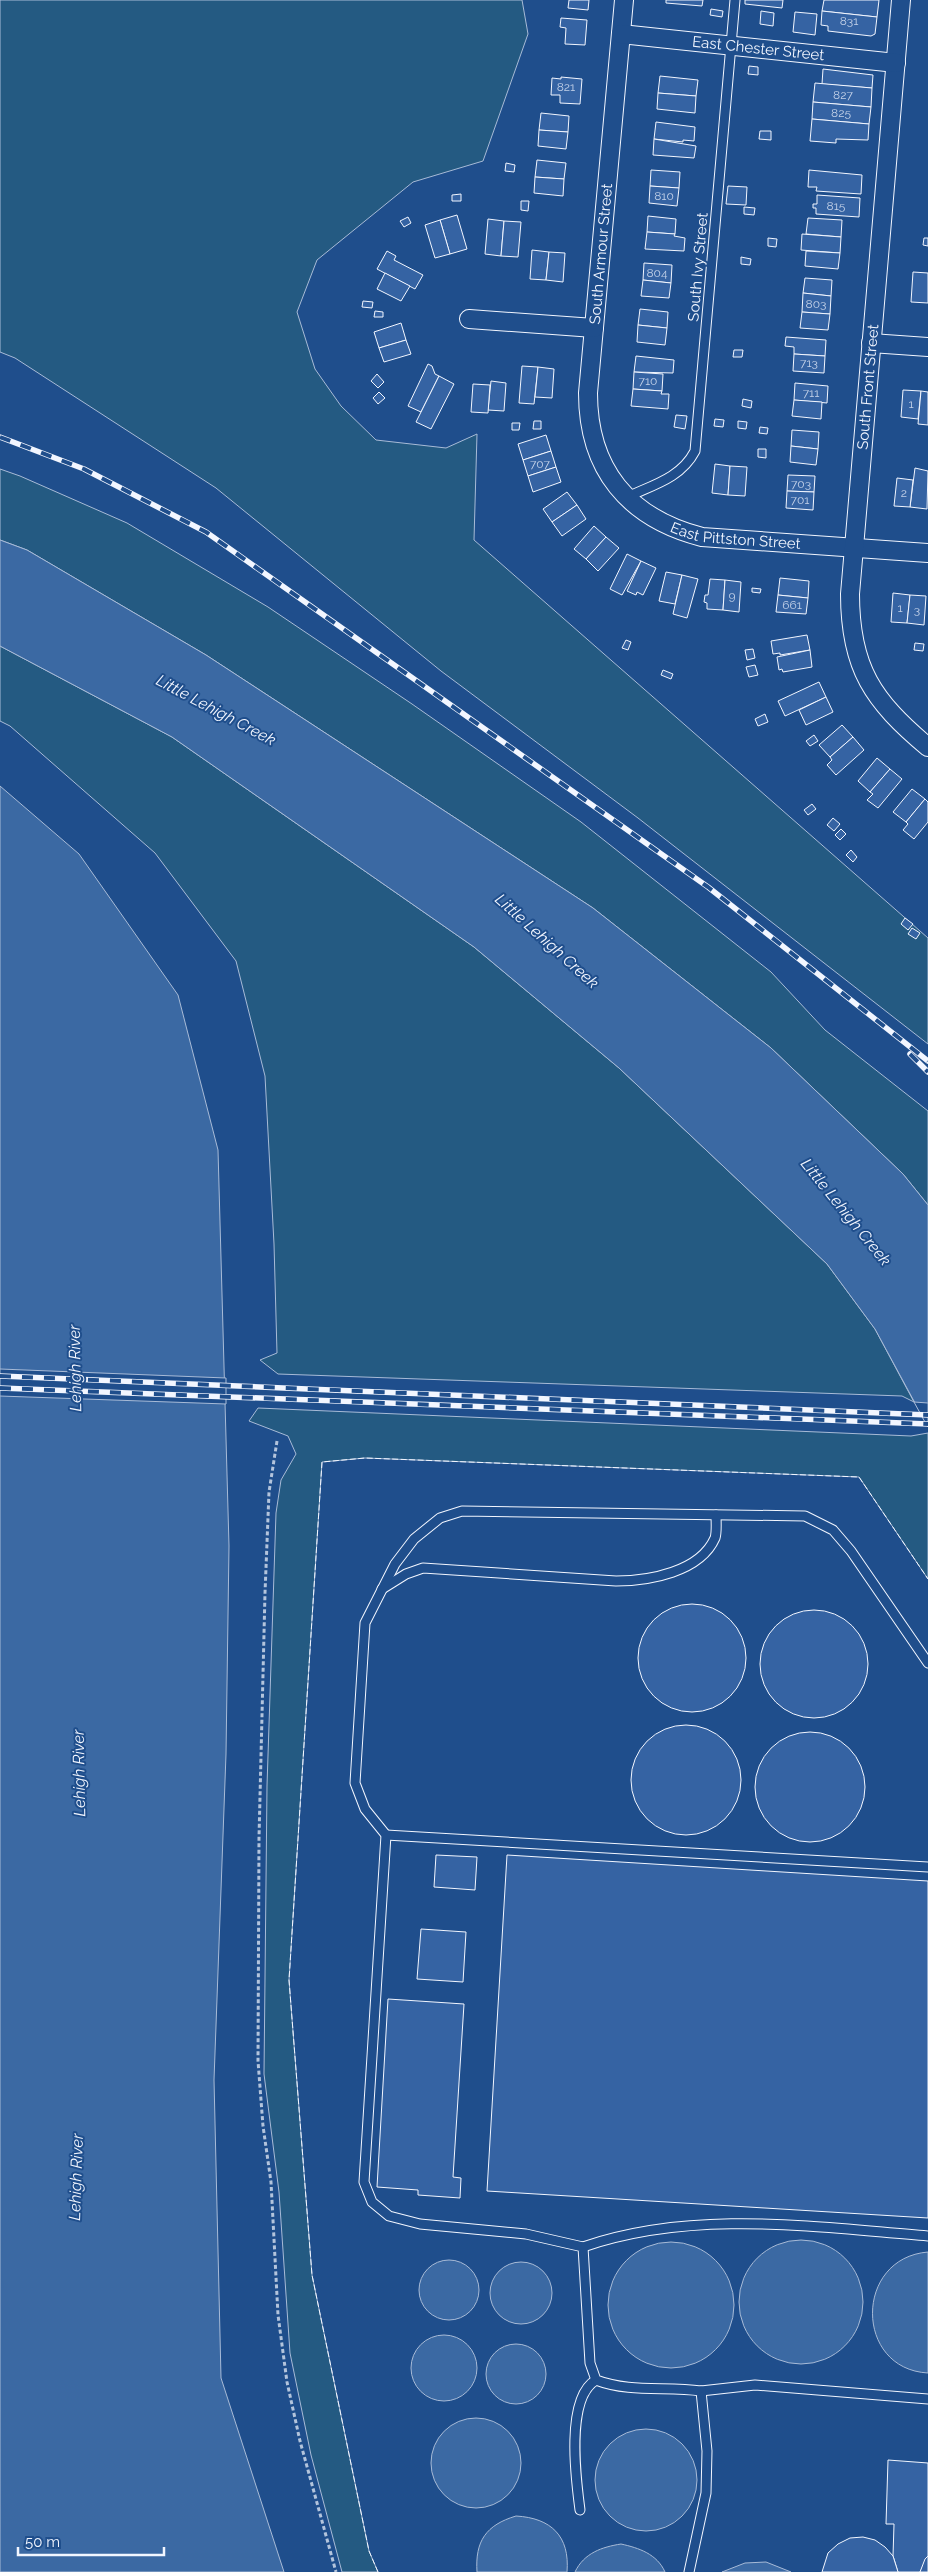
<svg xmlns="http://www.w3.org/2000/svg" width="928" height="2572" font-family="Raleway,sans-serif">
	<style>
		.green { fill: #245a82; stroke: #a8bbd7 }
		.water { fill: #3b69a3; stroke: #a8bbd7 }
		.pier { fill: #1f4e8c; stroke: #a8bbd7 }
		.building { fill: #3563a3; stroke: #f2f6ff }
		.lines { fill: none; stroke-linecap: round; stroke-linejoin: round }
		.lane-casing { stroke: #f2f6ff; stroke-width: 11 }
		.street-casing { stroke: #f2f6ff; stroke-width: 20 }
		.path { stroke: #b3c4dc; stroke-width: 3; stroke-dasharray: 4 2.5; stroke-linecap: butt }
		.lane { stroke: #1f4e8c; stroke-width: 9 }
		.street { stroke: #1f4e8c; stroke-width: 18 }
		.rail-casing { stroke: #f2f6ff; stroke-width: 5.5 }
		.rail { stroke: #1f4e8c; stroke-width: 4; stroke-dasharray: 11; stroke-linecap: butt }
		.fence { stroke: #f2f6ff; stroke-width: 1; stroke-dasharray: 6 2.5; stroke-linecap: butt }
		.labels { text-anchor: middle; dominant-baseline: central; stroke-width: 4; stroke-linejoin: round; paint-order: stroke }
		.number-label { font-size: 12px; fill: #c3d1e8 }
		.street-label { font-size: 15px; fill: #f2f6ff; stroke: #1f4e8c }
		.water-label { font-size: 16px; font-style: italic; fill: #f2f6ff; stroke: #1f4e8c }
	</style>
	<rect width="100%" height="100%" fill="#1f4e8c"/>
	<g class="green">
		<polygon points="0,0 522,0 528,34 483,161 413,182 317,260 297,312 315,369 341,406 376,440 446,448 477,434 474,540 928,938 928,1044 638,818 441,671 216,488 15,358 0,352"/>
		<polygon points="0,469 20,476 127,523 268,607 412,704 581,822 771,972 825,1030 928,1111 928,1205 903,1174 771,1048 593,908 206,655 27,550 0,540"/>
		<polygon points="0,646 172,737 474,947 619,1068 827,1264 875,1329 914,1402 902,1396 278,1374 260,1360 277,1353 274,1244 265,1076 236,961 155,853 10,726 0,721"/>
		<polygon points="258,1408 911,1436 928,1433 928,1579 859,1477 365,1458 322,1462 289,1980 312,2275 369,2551 378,2572 342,2572 311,2455 290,2353 279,2192 264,2074 267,1786 276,1513 281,1480 296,1454 288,1436 249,1421"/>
	</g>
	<g class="water">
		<polygon points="0,540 27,550 206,655 593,908 771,1048 903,1174 928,1205 928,1427 875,1329 827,1264 619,1068 474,947 172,737 0,646"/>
		<polygon points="0,786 79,854 178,995 218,1150 229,1546 226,1754 214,2080 221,2378 284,2572 0,2572"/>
		<circle cx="801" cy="2302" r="62"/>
		<circle cx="671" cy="2305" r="63"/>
		<path d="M928,2252V2373C854,2369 854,2258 928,2252Z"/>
		<circle cx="449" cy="2290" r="30"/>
		<circle cx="521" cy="2293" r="31"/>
		<circle cx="444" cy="2368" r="33"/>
		<circle cx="516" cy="2374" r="30"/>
		<circle cx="476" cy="2463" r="45"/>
		<circle cx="646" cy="2480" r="51"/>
		<path d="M516,2516C551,2518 570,2536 567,2572H477C475,2541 486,2525 516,2516Z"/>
		<path d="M621,2544C639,2548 657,2554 665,2572H575C584,2553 602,2547 621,2544Z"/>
		<polygon points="766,2562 791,2572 722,2572 745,2563"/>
	</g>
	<g class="pier">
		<polygon points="0,1369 226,1378 226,1404 0,1396"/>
		<polygon points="914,1402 928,1403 928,1427 926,1424"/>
	</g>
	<g class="building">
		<polygon points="569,0 589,0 588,10 568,8"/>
		<polygon points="666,0 703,0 702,6 666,3"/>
		<polygon points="745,0 783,0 782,8 745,4"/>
		<polygon points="824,0 879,0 877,17 822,11"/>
		<polygon points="711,9 723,11 722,17 710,15"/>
		<polygon points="761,11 774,13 773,26 760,24"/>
		<polygon points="822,11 877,17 875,34 871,36 828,31 828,26 821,25"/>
		<polygon points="795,12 817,14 815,35 793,32"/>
		<polygon points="561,18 587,20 585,45 565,44 566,28 560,27"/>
		<polygon points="749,66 758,67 758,75 748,74"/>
		<polygon points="823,69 873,75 872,88 822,84"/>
		<polygon points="660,76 698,80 696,96 658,93"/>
		<polygon points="561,77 582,79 580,104 560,103 560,95 551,95 552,78 561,79"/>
		<polygon points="815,83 872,88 871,107 813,102"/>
		<polygon points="658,93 696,96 695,113 657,109"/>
		<polygon points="813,102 871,107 869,124 812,119"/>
		<polygon points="541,113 569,116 568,132 539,130"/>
		<polygon points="812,119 869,124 868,140 836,139 836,143 810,141"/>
		<polygon points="656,122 695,127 694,141 683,140 683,142 654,139"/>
		<polygon points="539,130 568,132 566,149 538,146"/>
		<polygon points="760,131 771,131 771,140 759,139"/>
		<polygon points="654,139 696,146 694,158 653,155"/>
		<polygon points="537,160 566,163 564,179 535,177"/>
		<polygon points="506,163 515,165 514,172 505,171"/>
		<polygon points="651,170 680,172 679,188 650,186"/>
		<polygon points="809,170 862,175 861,194 816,191 817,187 808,187"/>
		<polygon points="535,177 564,179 563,196 534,193"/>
		<polygon points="650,186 679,188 677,206 649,203"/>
		<polygon points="728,186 747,187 746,205 726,204"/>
		<polygon points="461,194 461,201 452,201 452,195"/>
		<polygon points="817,195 860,198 859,217 816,214 816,208 813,208 813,204 817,204"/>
		<polygon points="521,201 529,201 528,211 521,210"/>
		<polygon points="744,207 755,208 754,215 744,214"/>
		<polygon points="457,215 467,249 450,254 440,220"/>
		<polygon points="648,216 676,219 675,234 647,232"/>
		<polygon points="408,217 411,223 404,227 400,221"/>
		<polygon points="808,218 842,220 841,237 806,234"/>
		<polygon points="488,219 504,221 501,256 485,254"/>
		<polygon points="440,220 450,254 435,258 425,225"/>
		<polygon points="504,221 521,222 518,257 501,256"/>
		<polygon points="647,232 675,234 674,236 685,238 684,251 645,249"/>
		<polygon points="802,234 841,237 840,253 801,250"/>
		<polygon points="768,238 777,239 776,247 768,246"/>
		<polygon points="924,238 928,238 928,246 923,245"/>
		<polygon points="532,250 549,252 546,280 530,279"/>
		<polygon points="387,251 396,256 394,260 423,275 415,289 377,269"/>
		<polygon points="806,251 840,253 838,269 805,266"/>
		<polygon points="549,252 565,253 563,282 546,280"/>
		<polygon points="741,257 751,259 750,265 741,264"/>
		<polygon points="644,263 672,265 671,283 643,280"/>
		<polygon points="913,272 928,273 928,303 911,302"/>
		<polygon points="385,273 410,286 401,301 377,289"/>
		<polygon points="805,278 832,280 831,296 803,293"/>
		<polygon points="643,280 671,283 669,298 641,296"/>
		<polygon points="803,293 831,296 830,314 802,312"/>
		<polygon points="363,301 373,302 372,308 362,307"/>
		<polygon points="640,309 668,312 667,328 638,325"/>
		<polygon points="375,311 383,312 383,317 374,317"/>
		<polygon points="802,312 830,314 828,330 800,328"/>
		<polygon points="401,323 406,340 379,348 374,332"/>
		<polygon points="638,325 667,328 665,345 637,342"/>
		<polygon points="786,337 826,340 825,356 794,354 794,347 785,346"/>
		<polygon points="406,340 411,354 384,362 379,348"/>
		<polygon points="734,350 743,350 742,357 733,357"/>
		<polygon points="794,354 825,356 824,373 793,371"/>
		<polygon points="636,356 674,360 673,373 634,372"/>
		<polygon points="428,364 432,366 435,374 439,376 421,412 408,406"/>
		<polygon points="522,366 538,367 534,404 519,403"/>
		<polygon points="538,367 554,369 552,398 535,397"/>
		<polygon points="634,372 663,374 662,391 633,389"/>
		<polygon points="377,374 384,382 378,388 371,381"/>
		<polygon points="439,376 454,384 431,429 416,422"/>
		<polygon points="491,381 506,383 504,411 488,410"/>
		<polygon points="795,383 828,386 827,403 794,400"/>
		<polygon points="473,384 490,385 488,413 471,412"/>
		<polygon points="633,389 662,391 661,394 669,394 668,409 631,406"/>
		<polygon points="903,390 921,391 918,419 901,417"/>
		<polygon points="921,391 928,392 928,425 918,424"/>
		<polygon points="379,392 385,398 378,404 373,398"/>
		<polygon points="743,399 752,401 751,408 742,406"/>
		<polygon points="794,400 822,402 821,419 792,416"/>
		<polygon points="676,415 687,416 685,429 674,427"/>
		<polygon points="715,419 724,420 723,427 714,426"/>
		<polygon points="534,421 541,421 541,429 533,429"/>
		<polygon points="738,421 747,422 746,429 738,428"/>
		<polygon points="512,423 520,423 519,430 512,430"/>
		<polygon points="760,427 768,428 767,434 759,433"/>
		<polygon points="792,430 819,432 818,449 791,446"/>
		<polygon points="546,435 551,451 523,460 518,444"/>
		<polygon points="791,446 818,449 816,465 790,462"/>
		<polygon points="758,449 766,449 766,458 758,457"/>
		<polygon points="551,451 556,467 528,476 523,460"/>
		<polygon points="715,464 730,466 728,495 712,493"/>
		<polygon points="730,466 747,467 745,496 728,495"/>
		<polygon points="556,467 561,482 533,492 528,476"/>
		<polygon points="915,468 928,471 927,509 910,507"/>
		<polygon points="788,475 815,476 814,492 787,491"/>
		<polygon points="897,478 913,480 910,507 894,506"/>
		<polygon points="787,491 814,492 813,510 786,508"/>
		<polygon points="567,492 577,505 552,522 543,509"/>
		<polygon points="577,505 586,519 562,536 552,522"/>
		<polygon points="594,526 606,537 586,559 574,549"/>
		<polygon points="606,537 619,548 598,571 586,559"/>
		<polygon points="627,554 641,561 622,595 610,589"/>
		<polygon points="641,561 656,568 643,595 637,592 636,595 627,591"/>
		<polygon points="666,572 682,575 675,604 659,601"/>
		<polygon points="682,575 698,579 687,618 673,614"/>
		<polygon points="780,578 809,581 808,598 778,595"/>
		<polygon points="710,579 725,580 723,610 707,609 707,603 704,602 705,595 708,595"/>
		<polygon points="725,580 741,582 739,612 723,610"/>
		<polygon points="752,588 761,589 760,593 752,592"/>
		<polygon points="893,593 910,595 907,623 891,622"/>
		<polygon points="778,595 808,598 806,614 776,612"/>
		<polygon points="910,595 926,596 924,625 907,623"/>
		<polygon points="807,635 810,650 780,655 780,653 773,654 771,641"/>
		<polygon points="626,640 631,642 628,650 622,648"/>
		<polygon points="915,643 924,644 923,651 914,650"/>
		<polygon points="753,649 755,658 747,660 745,650"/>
		<polygon points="810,650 812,667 783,672 782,669 779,670 777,657"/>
		<polygon points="755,665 758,675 749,677 746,667"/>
		<polygon points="663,670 673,674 671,679 661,675"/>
		<polygon points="819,682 826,697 785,716 778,701"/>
		<polygon points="826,697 833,712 806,725 799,710"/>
		<polygon points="765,714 768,722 758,726 755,719"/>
		<polygon points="842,725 853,737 830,757 819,745"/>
		<polygon points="814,735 818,741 810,746 806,741"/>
		<polygon points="853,737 864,750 836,775 827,765 832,760 830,757"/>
		<polygon points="877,758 890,769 870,792 858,781"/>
		<polygon points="890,769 902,779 878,808 867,800 873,794 870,792"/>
		<polygon points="912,789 925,799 906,822 893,812"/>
		<polygon points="925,799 928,802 928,822 914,839 903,830 908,824 906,822"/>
		<polygon points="812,804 816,809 808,815 804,810"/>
		<polygon points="833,818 840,824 834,831 827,825"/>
		<polygon points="841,829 846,834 840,840 835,835"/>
		<polygon points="851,850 857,857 853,862 846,855"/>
		<polygon points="905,918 913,924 908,930 901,924"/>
		<polygon points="912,928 920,933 916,939 908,934"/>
		<circle cx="692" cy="1658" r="54"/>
		<circle cx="814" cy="1664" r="54"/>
		<circle cx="686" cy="1780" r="55"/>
		<circle cx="810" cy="1787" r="55"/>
		<polygon points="436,1855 477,1857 475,1890 434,1887"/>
		<polygon points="507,1855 928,1881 928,2218 487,2191"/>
		<polygon points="421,1929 466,1932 463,1982 417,1979"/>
		<polygon points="388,1999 464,2004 453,2177 461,2178 460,2198 418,2195 418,2190 377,2187"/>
		<polygon points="888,2460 928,2463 928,2556 920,2572 898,2572 893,2556 894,2524 886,2524"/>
		<polygon points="863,2537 875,2540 885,2547 893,2556 898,2572 822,2572 828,2553 838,2544 850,2538"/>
		<polygon points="928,2556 928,2572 920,2572 925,2559"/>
	</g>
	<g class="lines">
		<defs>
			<g id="lane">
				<path d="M627,497C653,485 681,478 695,451L735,0"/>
				<path d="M382,1589L406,1574L423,1568L616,1581C649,1581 700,1572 715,1538C717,1532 716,1521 716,1515"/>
				<polyline points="386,1835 928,1867"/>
				<path d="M583,2247C694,2209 814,2227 928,2236"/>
				<polyline points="701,2391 755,2385 928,2399"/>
				<path d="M580,2510C576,2480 565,2398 596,2380"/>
				<path d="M689,2572L706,2493L707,2451L701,2391C666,2386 630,2393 596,2380L590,2363L583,2247L526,2234L420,2224L389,2216L372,2202L364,2182L386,1835L365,1809L355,1783L365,1623L395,1564L414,1539L440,1518L462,1511L805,1516L833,1530L851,1551L928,1663"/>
			</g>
			<g id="street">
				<path id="s1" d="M624,0L588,393C588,469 628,518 702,537L928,553"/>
				<path d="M901,0L850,594C850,668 873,701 928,747"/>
				<path id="s2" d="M621,34L896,63"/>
				<polyline points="469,319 594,328"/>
				<polyline points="871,343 928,347"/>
			</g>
		</defs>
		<use href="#lane" class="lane-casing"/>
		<use href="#street" class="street-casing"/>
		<polyline class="path" points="277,1441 269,1492 265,1593 259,1838 258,2061 263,2126 271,2182 278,2315 287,2382 300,2441 336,2572"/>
		<use href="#lane" class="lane"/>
		<use href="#street" class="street"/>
		<defs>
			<g id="rail">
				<polyline points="0,437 84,469 206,532 708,887 928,1061"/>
				<polyline points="910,1054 928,1072"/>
				<polyline points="0,1376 928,1415"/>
				<polyline points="0,1388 928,1424"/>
			</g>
		</defs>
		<use href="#rail" class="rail-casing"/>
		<use href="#rail" class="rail"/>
		<polyline class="fence" points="378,2572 369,2551 312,2275 289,1980 322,1462 365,1458 859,1477 928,1579"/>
	</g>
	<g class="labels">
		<g class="number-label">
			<text x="849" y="21">831</text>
			<text x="566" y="87">821</text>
			<text x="843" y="95">827</text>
			<text x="841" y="113">825</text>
			<text x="664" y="196">810</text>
			<text x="836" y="206">815</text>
			<text x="657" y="273">804</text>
			<text x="816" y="304">803</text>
			<text x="809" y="363">713</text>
			<text x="648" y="381">710</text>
			<text x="811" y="393">711</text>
			<text x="911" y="404">1</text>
			<text x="540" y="464">707</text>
			<text x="801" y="484">703</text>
			<text x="904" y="493">2</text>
			<text x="800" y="500">701</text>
			<text x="732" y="596">9</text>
			<text x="792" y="605">661</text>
			<text x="900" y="608">1</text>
			<text x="917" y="610">3</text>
		</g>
		<g class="street-label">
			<text stroke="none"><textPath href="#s2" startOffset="138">East Chester Street</textPath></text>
			<text transform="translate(601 254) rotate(-85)">South Armour Street</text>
			<text transform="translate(698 267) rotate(-85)">South Ivy Street</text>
			<text transform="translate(868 387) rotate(-85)">South Front Street</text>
			<text stroke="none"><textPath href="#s1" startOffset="628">East Pittston Street</textPath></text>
		</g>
		<g class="water-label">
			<text transform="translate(216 710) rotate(28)">Little Lehigh Creek</text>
			<text transform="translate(547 941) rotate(42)">Little Lehigh Creek</text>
			<text transform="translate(846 1212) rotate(51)">Little Lehigh Creek</text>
			<text transform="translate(75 1368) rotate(-91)">Lehigh River</text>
			<text transform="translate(79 1773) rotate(-91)">Lehigh River</text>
			<text transform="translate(76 2177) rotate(-88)">Lehigh River</text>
		</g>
	</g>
	<path d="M18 2547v8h146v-8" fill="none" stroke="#f2f6ff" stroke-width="2.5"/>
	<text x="25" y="2547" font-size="15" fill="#f2f6ff" stroke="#1f4e8c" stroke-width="4" paint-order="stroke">50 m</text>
</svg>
